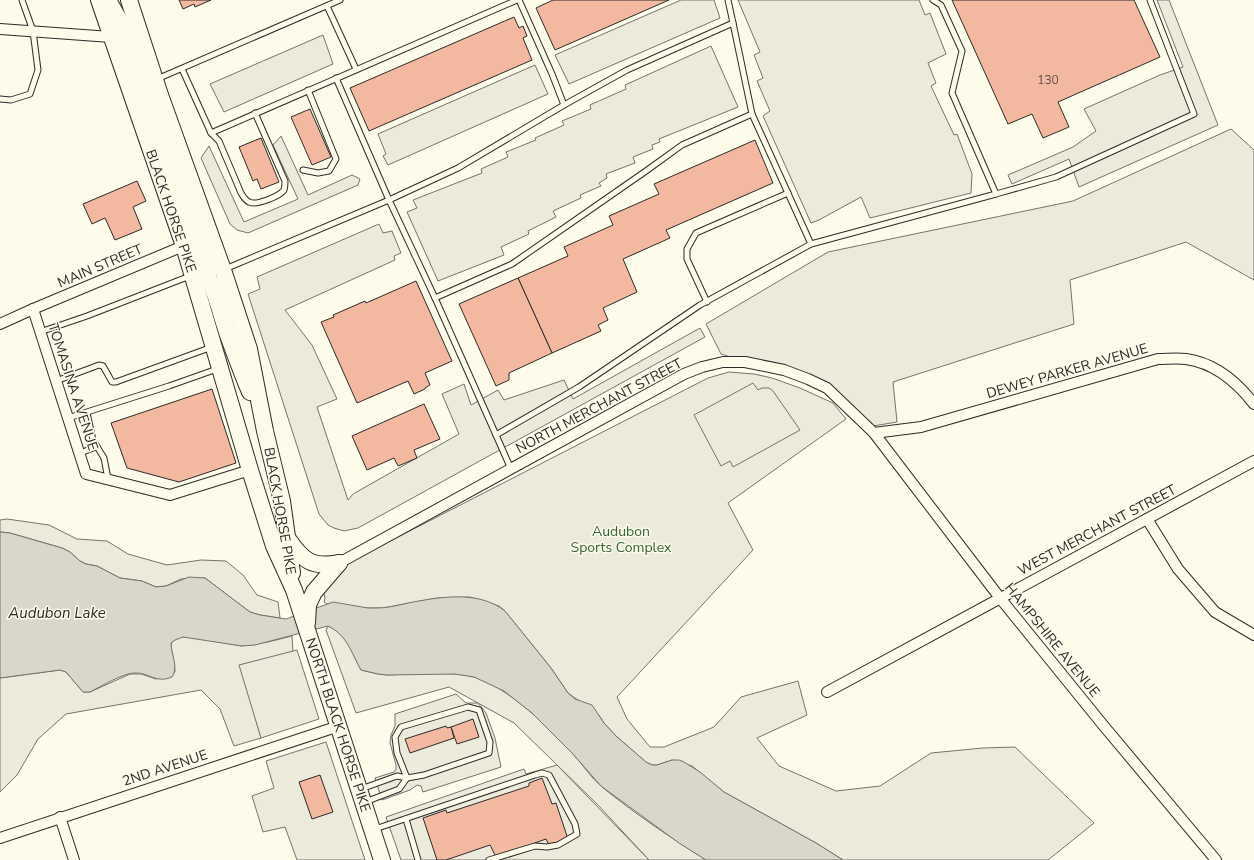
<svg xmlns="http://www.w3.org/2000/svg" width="1254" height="860" font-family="'Nunito Sans',sans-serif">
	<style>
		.green { fill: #ecebdb; stroke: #74746e }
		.parking { fill: #eceadb; stroke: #74746e }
		.water { fill: #d8d7c9; stroke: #74746e }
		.building { fill: #f2b8a0; stroke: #2b2b2b }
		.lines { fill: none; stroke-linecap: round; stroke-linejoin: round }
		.lane-casing { stroke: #2b2b2b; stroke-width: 7 }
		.street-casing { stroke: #2b2b2b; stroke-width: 12 }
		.primary-casing { stroke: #2b2b2b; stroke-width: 18 }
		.lane { stroke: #fdfbea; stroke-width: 5 }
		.street { stroke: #fdfbea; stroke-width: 10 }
		.primary { stroke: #fdfbea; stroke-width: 16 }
		.labels { text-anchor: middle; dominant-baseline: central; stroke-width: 3; stroke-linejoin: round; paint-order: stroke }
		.number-label { font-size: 12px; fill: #5d4e48 }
		.street-label { font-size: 14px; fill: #2b2b2b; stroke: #fdfbea }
		.park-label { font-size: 14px; fill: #34623c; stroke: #fdfbea }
		.water-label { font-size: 15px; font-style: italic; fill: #2b2b2b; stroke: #fdfbea }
	</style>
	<rect width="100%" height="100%" fill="#fdfbea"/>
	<g class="green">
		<polygon points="1231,129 1254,150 1254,280 1186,242 1070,280 1074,324 893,382 897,422 867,427 827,388 721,354 706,324 828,252 1073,201"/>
		<polygon points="729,372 754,374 772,378 800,388 833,403 846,419 728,503 753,550 617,697 627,719 650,747 664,747 714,727 741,697 798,681 807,715 757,738 779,766 836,791 880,786 931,753 983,748 1015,747 1094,823 1048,860 843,860 816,843 724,792 692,766 672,760 657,765 652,765 646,762 616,736 604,723 599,715 568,693 551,668 505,611 499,606 470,597 437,598 383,608 368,608 329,605 324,602 325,598 320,577 708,378"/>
		<polygon points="7,519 49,525 77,539 107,541 128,554 167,565 201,560 226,561 243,575 257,595 278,602 280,618 260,615 250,612 205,578 181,579 166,586 156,587 142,581 120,578 97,566 86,564 80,561 70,552 62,548 10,533 0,532 0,520"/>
		<path d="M328,626C348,635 351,652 361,670L378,674L387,675C411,674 452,671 474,677C508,687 551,729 574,755C583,765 591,778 602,787C634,813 671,838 706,860H649L598,805L514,723L449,687L356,713L326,630Z"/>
		<path d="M292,636L293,652L240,665L261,738L234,746L220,709L201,690L66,714L38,739L17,775L0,792V678L60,670L66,672L83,692H90L130,674H141L156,679L175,672C175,662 171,653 171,643L179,637H189L242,646L268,642Z"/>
	</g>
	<g class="parking">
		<polygon points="681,0 714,0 720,18 569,84 555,55"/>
		<polygon points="738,0 919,0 925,15 930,13 946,54 928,63 936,83 931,86 954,135 957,134 972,174 971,193 870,218 861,197 819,220 811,223 763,116 770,111 757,81 763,78 754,55 760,52"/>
		<polygon points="1157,0 1169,0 1218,125 1079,187 1069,159 1012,184 1008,175 1073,147 1096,131 1084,109 1160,75 1183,67"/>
		<polygon points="323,35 333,64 224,112 210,84"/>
		<polygon points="711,46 738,107 659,139 660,142 652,145 653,149 633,157 635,163 606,174 607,178 599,183 601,186 580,195 581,198 553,211 556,217 528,231 529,234 501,247 504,255 438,281 407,212 417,208 413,200 482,173 481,169 508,157 506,152 536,140 535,138 564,125 562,121 591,109 590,105 626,89 625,85"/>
		<polygon points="535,65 548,94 388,165 383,156 386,154 378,134"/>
		<polygon points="281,136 308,195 352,175 360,179 358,185 248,233 237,230 230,224 201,158 209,146 244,222 298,199 273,145"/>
		<polygon points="379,224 383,233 392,231 401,253 394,256 395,260 285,310 312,345 337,399 317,407 348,500 353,494 459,434 442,394 464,384 471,405 498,390 504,400 564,380 573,399 700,328 705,337 358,528 344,531 334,528 328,525 319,514 248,294 260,289 257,277"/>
		<polygon points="753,383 758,390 762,388 769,388 773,391 800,430 733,467 730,461 721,466 694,415"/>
		<polygon points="297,650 319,719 261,738 239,665"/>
		<polygon points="456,694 466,703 478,703 486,713 495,738 501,767 423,792 421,786 417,785 410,790 382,800 375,778 394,772 396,769 396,765 390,743 391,735 395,726 395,714"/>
		<polygon points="326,742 365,860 297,860 285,827 263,832 252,796 274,788 266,761"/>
		<polygon points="557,765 649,860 401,860 386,817 524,769 526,774"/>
	</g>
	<path class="water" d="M0,532L10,533L62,548L70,552L80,561L86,564L97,566L120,578L142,581L156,587L166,586L189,577L205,578L250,612L260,615L286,619L333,602L368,608H377C391,608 405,603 419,601C447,596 481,592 505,611L551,668L568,693L575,699L592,705L604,723L616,736L646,762L652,765H657L672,760H679L684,762L700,772L724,792L816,843L843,860H706L679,843L601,786L572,753L532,713L504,691L474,677L455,674L387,675L378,674L361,670C351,652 347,635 328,626L255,645L242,646L183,637L175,640L171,643C171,655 179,667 172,677C156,684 149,672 134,673C121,674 102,686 90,692H83L66,672L60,670L0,678Z"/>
	<g class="building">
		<polygon points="179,0 211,0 195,7 194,4 183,9"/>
		<polygon points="553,0 669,0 555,50 536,8"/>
		<polygon points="952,0 1134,0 1160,57 1058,102 1069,127 1043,138 1032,114 1008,124"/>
		<polygon points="514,17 519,28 523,26 527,36 523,38 532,60 369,131 350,88"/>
		<polygon points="310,109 331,157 312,165 291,117"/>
		<polygon points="261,138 279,182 261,189 257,179 253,181 239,147"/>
		<polygon points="755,140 773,183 666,230 670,238 623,259 637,292 603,308 608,320 598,325 601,331 552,353 518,278 568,256 564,247 613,225 609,216 659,194 654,184"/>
		<polygon points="137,181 146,201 133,207 142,229 115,240 105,218 92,224 83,204"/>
		<polygon points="518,278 552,353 509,373 509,380 496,386 459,304"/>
		<polygon points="416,281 452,361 425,373 430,385 425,388 425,389 414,394 408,381 357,403 321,322 334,317 333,315 365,301 366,303"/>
		<polygon points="212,389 236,463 179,482 127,468 111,423"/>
		<polygon points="424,404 440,439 414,450 417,458 398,466 394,458 367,470 352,436"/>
		<polygon points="473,719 479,737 457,744 451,727"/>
		<polygon points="446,726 447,728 451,727 454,738 410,753 405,739"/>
		<polygon points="320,775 333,812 312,819 299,782"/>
		<polygon points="542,778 552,804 556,803 568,839 549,845 546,839 496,857 490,845 446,860 437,860 423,818 446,810 447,813 529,786 529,783"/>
	</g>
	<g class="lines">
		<defs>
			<g id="lane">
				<polyline points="519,0 552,74 564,105"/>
				<polyline points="728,0 733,23"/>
				<polyline points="327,6 356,69"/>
				<polyline points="182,69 211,133 517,0"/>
				<polyline points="157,79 340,0"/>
				<polyline points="0,99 11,100 30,94 38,70 33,31 22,0"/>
				<path d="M211,133L219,141L241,193C243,196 245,200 249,202C256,206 280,196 284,190C285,187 285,184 285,181L255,113"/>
				<polyline points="303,170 318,173 329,171 336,159 308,90"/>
				<polyline points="996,194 1056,177 1194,114 1150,0"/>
				<polyline points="811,244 996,194 952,93 962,51 941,5 933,0"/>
				<polyline points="225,269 389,200 458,168 564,105 627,70 733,23 752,114 811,244 700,305 579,387 496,435 435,298 389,200 336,78"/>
				<polyline points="435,298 512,264 646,171 682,145 752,114"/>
				<polyline points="707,302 687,259 687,249 696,233 788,193"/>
				<polyline points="40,332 87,316 190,276"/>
				<polyline points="56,381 99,365 103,366 112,382 116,382 212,347"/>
				<polyline points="87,413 93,440 104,458 108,479"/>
				<polyline points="68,418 169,386 217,369"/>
				<polyline points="496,435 511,469"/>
				<polyline points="80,453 96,447"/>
				<polyline points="361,789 397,776 407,778 424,775 489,753 490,742 479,710 468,707 401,727 395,737 397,753 407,778"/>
				<polyline points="365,802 399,789 407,778"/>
				<polyline points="406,819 418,860"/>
				<polyline points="375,829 535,775 542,773 549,775 575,824 577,834 558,845 547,847 535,846 489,860"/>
			</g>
			<g id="street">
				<polyline points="0,29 111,37"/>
				<polyline points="33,309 86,474 170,495 250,470"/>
				<polyline points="0,324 33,309 188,244"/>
				<path d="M874,433L921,427L1158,359C1167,359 1177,358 1186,359C1215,363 1237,382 1254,404"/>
				<polyline points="1147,519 1178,569 1215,612 1254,635"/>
				<polyline points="339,563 684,374 702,367 723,362 745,362 784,370 808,379 827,388 874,433 1000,598 1103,725 1216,860"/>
				<polyline points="827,692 1254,461"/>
				<polyline points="60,817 74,860"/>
				<polyline points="0,838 339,726"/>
			</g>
			<g id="primary">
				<polyline points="99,0 184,246 250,470 274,546 294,590 382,860"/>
				<polyline points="108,0 127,34 197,241 206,257 223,270"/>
				<polyline points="129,0 160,95 223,270 249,349 265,431 282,501 292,573"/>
				<path d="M193,254C211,270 220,312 228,335C235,354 242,373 250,392"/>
				<path d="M288,539C303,561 312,568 339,563"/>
				<polyline points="307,623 308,605 314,592 339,563"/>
			</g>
		</defs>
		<use href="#lane" class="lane-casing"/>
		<use href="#street" class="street-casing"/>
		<use href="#primary" class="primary-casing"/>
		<use href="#lane" class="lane"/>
		<use href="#street" class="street"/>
		<use href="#primary" class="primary"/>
	</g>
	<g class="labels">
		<g class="number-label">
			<text x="1048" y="80">130</text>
		</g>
		<g class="street-label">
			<text transform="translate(171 211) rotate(71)">BLACK HORSE PIKE</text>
			<text transform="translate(100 266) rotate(-23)">MAIN STREET</text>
			<text transform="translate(1067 371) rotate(-16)">DEWEY PARKER AVENUE</text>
			<text transform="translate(73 387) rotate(72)">TOMASINA AVENUE</text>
			<text transform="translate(599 406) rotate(-28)">NORTH MERCHANT STREET</text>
			<text transform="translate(280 511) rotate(80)">BLACK HORSE PIKE</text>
			<text transform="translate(1097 530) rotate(-28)">WEST MERCHANT STREET</text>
			<text transform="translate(1052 640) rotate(51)">HAMPSHIRE AVENUE</text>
			<text transform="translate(338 725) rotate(72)">NORTH BLACK HORSE PIKE</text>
			<text transform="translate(165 768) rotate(-18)">2ND AVENUE</text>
		</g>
		<g class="park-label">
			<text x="621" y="531">Audubon<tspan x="621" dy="16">Sports Complex</tspan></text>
		</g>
		<g class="water-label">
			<text x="57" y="613">Audubon Lake</text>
		</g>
	</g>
</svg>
